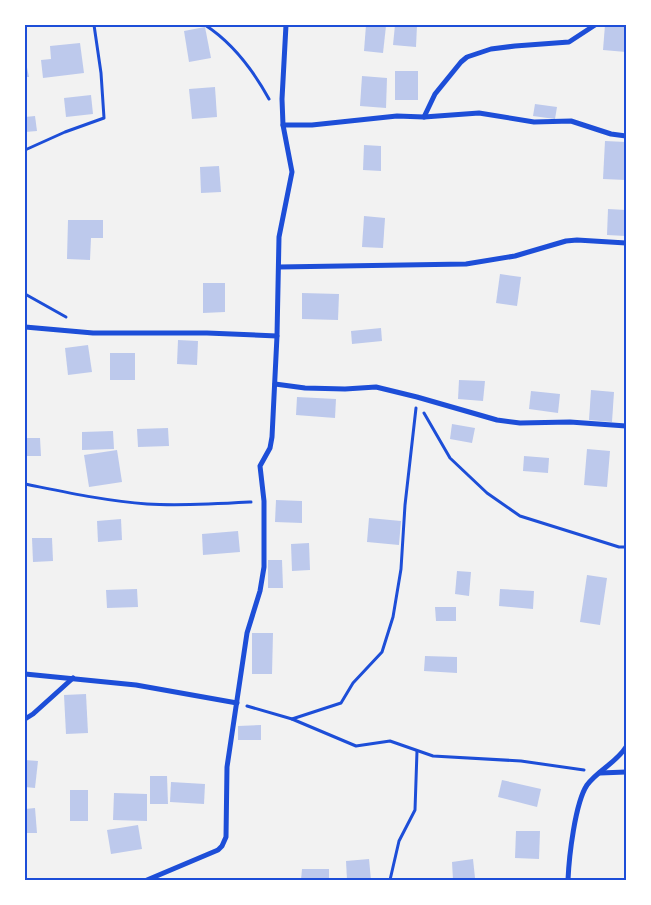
<svg xmlns="http://www.w3.org/2000/svg" width="651" height="905" font-family="'Sofia Sans Condensed',sans-serif">
	<style>
		.building { fill: #bdc9ec }
		.lines { fill: none; stroke-linecap: round; stroke-linejoin: round }
		.path { stroke: #1d4ed8; stroke-width: 3 }
		.minor { stroke: #1d4ed8; stroke-width: 5 }
		.neatline { fill: none; stroke: #1d4ed8; stroke-width: 2 }
	</style>
	<rect width="100%" height="100%" fill="#f2f2f2"/>
	<g class="building">
		<polygon points="366,25 386,26 383,53 364,51"/>
		<polygon points="395,25 417,25 416,47 393,45"/>
		<polygon points="605,25 626,25 626,52 603,50"/>
		<polygon points="205,27 211,58 189,62 184,31"/>
		<polygon points="80,43 84,73 43,78 41,60 51,59 50,46"/>
		<polygon points="25,58 29,77 25,77"/>
		<rect x="395" y="71" width="23" height="29"/>
		<polygon points="362,76 387,78 386,108 360,106"/>
		<polygon points="215,87 217,117 192,119 189,89"/>
		<polygon points="91,95 93,114 66,117 64,98"/>
		<polygon points="535,104 557,107 555,119 533,116"/>
		<polygon points="35,116 37,131 25,132 25,117"/>
		<polygon points="605,141 626,142 626,180 603,179"/>
		<polygon points="364,145 381,146 381,171 363,170"/>
		<polygon points="219,166 221,192 201,193 200,167"/>
		<polygon points="608,209 626,210 626,236 607,235"/>
		<polygon points="364,216 385,218 383,248 362,247"/>
		<polygon points="68,220 103,220 103,238 91,238 90,260 67,259"/>
		<polygon points="500,274 521,277 517,306 496,303"/>
		<polygon points="203,283 225,283 225,312 203,313"/>
		<polygon points="302,293 339,294 338,320 302,319"/>
		<polygon points="381,328 382,341 352,344 351,331"/>
		<polygon points="178,340 198,341 197,365 177,364"/>
		<polygon points="88,345 92,372 68,375 65,348"/>
		<rect x="110" y="353" width="25" height="27"/>
		<polygon points="459,380 485,381 483,401 458,399"/>
		<polygon points="591,390 614,392 612,422 589,420"/>
		<polygon points="531,391 560,394 558,413 529,409"/>
		<polygon points="297,397 336,399 335,418 296,415"/>
		<polygon points="452,424 475,428 472,443 450,439"/>
		<polygon points="168,428 169,446 138,447 137,429"/>
		<polygon points="113,431 114,449 82,450 82,432"/>
		<polygon points="25,438 40,438 41,456 25,456"/>
		<polygon points="587,449 610,451 607,487 584,485"/>
		<polygon points="117,450 122,482 89,487 84,455"/>
		<polygon points="524,456 549,458 548,473 523,471"/>
		<polygon points="276,500 302,501 302,523 275,522"/>
		<polygon points="369,518 401,521 399,545 367,542"/>
		<polygon points="121,519 122,540 98,542 97,521"/>
		<polygon points="238,531 240,552 203,555 202,534"/>
		<polygon points="32,538 52,538 53,561 33,562"/>
		<polygon points="309,543 310,570 292,571 291,544"/>
		<polygon points="268,560 282,560 283,588 268,588"/>
		<polygon points="457,571 471,572 469,596 455,594"/>
		<polygon points="587,575 607,578 600,625 580,622"/>
		<polygon points="137,589 138,607 107,608 106,590"/>
		<polygon points="500,589 534,591 533,609 499,606"/>
		<polygon points="435,607 456,607 456,621 436,621"/>
		<polygon points="252,633 273,633 272,674 252,674"/>
		<polygon points="425,656 457,657 457,673 424,671"/>
		<polygon points="86,694 88,733 66,734 64,695"/>
		<polygon points="261,725 261,740 238,740 238,726"/>
		<polygon points="25,760 38,761 35,788 25,787"/>
		<polygon points="150,776 167,776 168,804 150,804"/>
		<polygon points="502,780 541,789 537,807 498,797"/>
		<polygon points="171,782 205,784 204,804 170,802"/>
		<rect x="70" y="790" width="18" height="31"/>
		<polygon points="114,793 147,794 147,821 113,820"/>
		<polygon points="35,808 37,833 25,833 25,809"/>
		<polygon points="138,825 142,849 111,854 107,830"/>
		<polygon points="516,831 540,831 539,859 515,858"/>
		<polygon points="369,859 371,880 347,880 346,861"/>
		<polygon points="473,859 475,878 453,880 452,862"/>
		<polygon points="302,869 329,869 329,880 301,880"/>
	</g>
	<g class="lines">
		<g class="path">
			<path d="M205,25C233,43 253,70 269,99"/>
			<polyline points="25,150 65,132 104,118 101,73 94,25"/>
			<polyline points="25,294 66,317"/>
			<polyline points="424,413 450,458 487,493 520,516 619,547 626,547"/>
			<path d="M25,484C65,492 106,501 147,504C182,506 216,504 251,502"/>
			<polyline points="247,706 292,719 356,746 390,741 433,756 521,761 584,770"/>
			<polyline points="292,719 341,703 353,683 382,652 393,617 401,569 405,505 416,408"/>
			<polyline points="390,880 399,841 415,810 417,751"/>
		</g>
		<g class="minor">
			<polyline points="424,117 435,94 461,62 467,57 491,49 515,46 569,42 595,25"/>
			<polyline points="283,125 312,125 397,116 424,117 479,113 534,122 571,121 611,134 626,136"/>
			<polyline points="279,267 466,264 515,256 566,241 577,240 626,243"/>
			<polyline points="25,327 93,333 207,333 277,336"/>
			<polyline points="275,384 305,388 345,389 376,387 417,397 497,420 520,423 570,422 626,426"/>
			<polyline points="25,674 136,685 237,703"/>
			<polyline points="25,719 33,714 73,678"/>
			<polyline points="600,773 626,772"/>
			<polyline points="147,880 218,850 222,846 226,837 227,767 247,633 260,591 264,567 264,501 260,466 270,448 272,437 277,336 279,237 292,172 283,125 282,99 286,25"/>
			<path d="M568,880C569,857 575,803 587,785C598,770 616,763 626,747"/>
		</g>
	</g>
	<rect width="651" height="905" fill="none" stroke="#ffffff" stroke-width="52"/>
	<rect x="26" y="26" width="599" height="853" class="neatline"/>
</svg>
